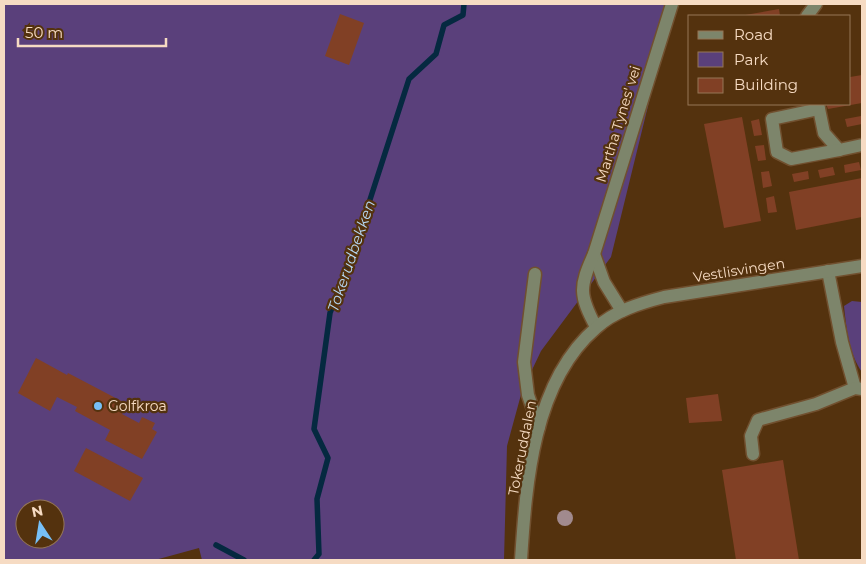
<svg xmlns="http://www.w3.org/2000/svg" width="866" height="564" font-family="Montserrat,sans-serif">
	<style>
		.green { fill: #5a407b; fill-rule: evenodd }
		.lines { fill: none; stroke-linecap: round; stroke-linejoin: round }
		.stream { stroke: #052940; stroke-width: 5.5 }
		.building { fill: #814025 }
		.minor-casing { stroke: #71502f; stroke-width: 15 }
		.minor { stroke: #7d856b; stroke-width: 12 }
		.tree { fill: #a18a8e }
		.poi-dot { fill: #77c0f7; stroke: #54320e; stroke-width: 2 }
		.labels { text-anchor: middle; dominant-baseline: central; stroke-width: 4.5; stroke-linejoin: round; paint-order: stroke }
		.street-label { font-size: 14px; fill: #f6dbc3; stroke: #54320e }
		.poi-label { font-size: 14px; fill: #f6dbc3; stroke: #54320e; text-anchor: start }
		.water-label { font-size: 15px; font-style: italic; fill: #b6d7f2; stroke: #54320e }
	</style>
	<rect width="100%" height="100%" fill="#54320e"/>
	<g class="green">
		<path d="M4,4H673L611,257L541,351L522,391L507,446L504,560H202L199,548L155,560H4ZM25,509H55V539H25Z"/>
		<path d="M852,301L862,302V372C849,355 846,326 844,306Z"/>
	</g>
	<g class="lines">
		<g class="stream">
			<polyline points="216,545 244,560"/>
			<polyline points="314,560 319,554 317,499 328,458 314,429 330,313 355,246 409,79 436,54 444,25 463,15 464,4"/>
		</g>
	</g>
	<g class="building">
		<polygon points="779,9 780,16 745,16 745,15"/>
		<polygon points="340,14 364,23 349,65 325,56"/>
		<polygon points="862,75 862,103 828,109 826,104 850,104 850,77"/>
		<polygon points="861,116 862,124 847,127 845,119"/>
		<polygon points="742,117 761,221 724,228 704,124"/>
		<polygon points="759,119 762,135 754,136 751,121"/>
		<polygon points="764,145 766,160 758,161 755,146"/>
		<polygon points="859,162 861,170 845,173 844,165"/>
		<polygon points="833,167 835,175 820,178 818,170"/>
		<polygon points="769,171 772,186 763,188 761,172"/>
		<polygon points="808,171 809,179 794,182 792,174"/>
		<polygon points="862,178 862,217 796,230 789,192"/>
		<polygon points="774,196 777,212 768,213 766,198"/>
		<polygon points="36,358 67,375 68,373 127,404 122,414 139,423 142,417 155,423 152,429 157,432 142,459 105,440 110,430 75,411 77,407 57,397 50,411 18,393"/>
		<polygon points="718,394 722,421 689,423 686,398"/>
		<polygon points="86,448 143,478 130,501 74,471"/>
		<polygon points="783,460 799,560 736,560 722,470"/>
	</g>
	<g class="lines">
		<defs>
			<g id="minor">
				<polyline points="807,16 816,4"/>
				<polyline points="818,104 824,133 839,150 862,145"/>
				<polyline points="819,109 772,119 777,152 791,159 839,150"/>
				<polyline points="594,254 604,282 622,311"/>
				<polyline points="828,271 842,342 855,388"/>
				<polyline points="535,274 524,362 528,395 539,427"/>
				<path d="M596,327C579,295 579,287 594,254L672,4"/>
				<polyline points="753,454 751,436 758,420 816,404 855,388 862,389"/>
				<path d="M521,560C526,483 533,382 596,328C614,311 641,303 664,297L862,266"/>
			</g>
		</defs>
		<use href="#minor" class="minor-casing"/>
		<use href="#minor" class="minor"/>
	</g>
	<circle class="tree" cx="565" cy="518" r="8"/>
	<circle class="poi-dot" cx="98" cy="406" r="5"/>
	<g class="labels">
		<g class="street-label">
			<text transform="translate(618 124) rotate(-73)">Martha Tynes' vei</text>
			<text transform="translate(739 270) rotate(-9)">Vestlisvingen</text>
			<text transform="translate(522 448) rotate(-79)">Tokeruddalen</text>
		</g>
		<g class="poi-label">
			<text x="108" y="406">Golfkroa</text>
		</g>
		<g class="water-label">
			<text transform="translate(351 256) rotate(-71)">Tokerudbekken</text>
		</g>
	</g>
	<rect width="866" height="564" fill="none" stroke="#f6dbc3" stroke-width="10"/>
	<rect x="688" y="15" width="162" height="90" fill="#54320e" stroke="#957656"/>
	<rect x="698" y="31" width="25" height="8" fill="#7d856b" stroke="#957656"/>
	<text x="734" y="40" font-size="15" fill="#f6dbc3">Road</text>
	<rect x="698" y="52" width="25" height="15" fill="#5a407b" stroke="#957656"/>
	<text x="734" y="65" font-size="15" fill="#f6dbc3">Park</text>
	<rect x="698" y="78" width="25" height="15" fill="#814025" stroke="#957656"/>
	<text x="734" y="90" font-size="15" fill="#f6dbc3">Building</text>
	<g transform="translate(40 524) rotate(348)"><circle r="24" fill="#54320e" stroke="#957656"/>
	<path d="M0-4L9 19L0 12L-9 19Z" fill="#77c0f7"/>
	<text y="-8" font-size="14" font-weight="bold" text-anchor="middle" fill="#f6dbc3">N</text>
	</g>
	<path d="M18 38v8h148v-8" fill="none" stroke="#f6dbc3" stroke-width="2.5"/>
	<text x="25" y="38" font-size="15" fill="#f6dbc3" stroke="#54320e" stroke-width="4" paint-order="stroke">50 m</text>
</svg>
